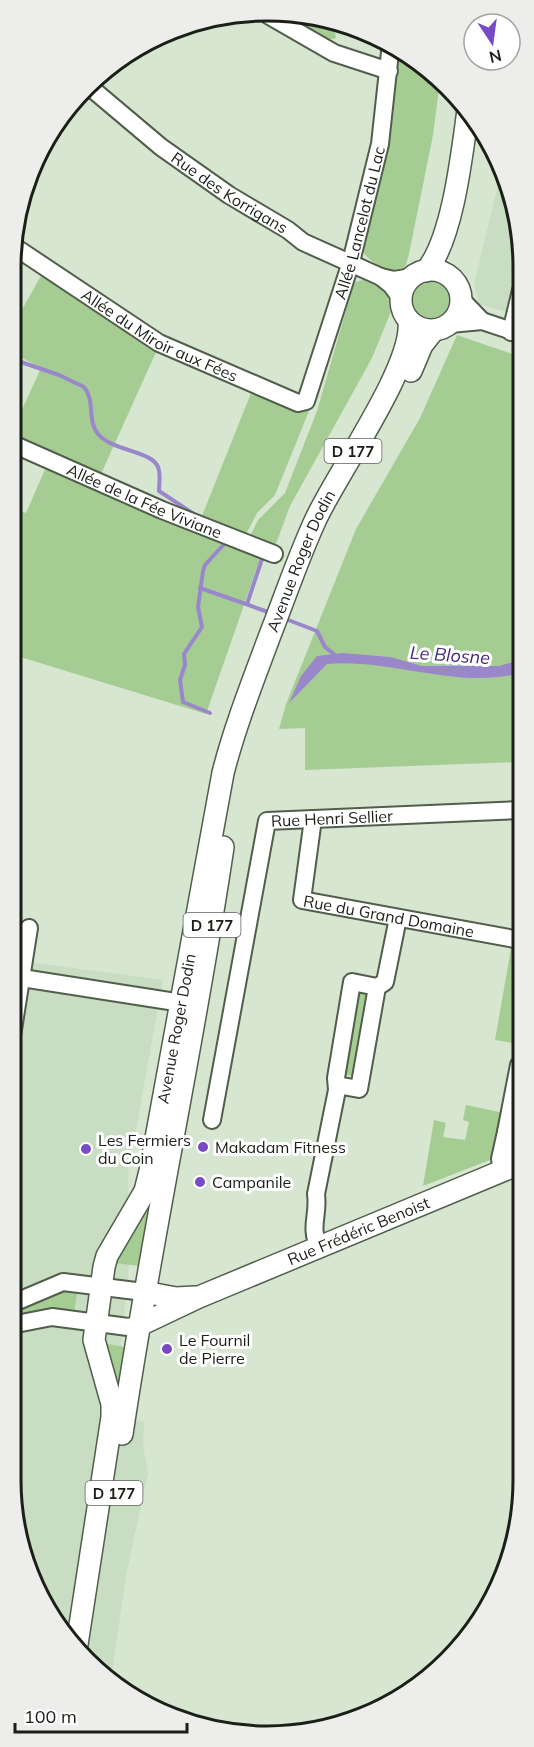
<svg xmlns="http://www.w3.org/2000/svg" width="534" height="1747" font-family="Mulish,sans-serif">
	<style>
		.built { fill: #c8ddc1 }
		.green { fill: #a5cd93 }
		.water { fill: #9a87cb }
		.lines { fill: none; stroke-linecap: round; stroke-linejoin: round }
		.stream { stroke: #9a87cb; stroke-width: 4 }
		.minor-casing { stroke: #515e4b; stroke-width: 20 }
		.major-casing { stroke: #515e4b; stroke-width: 24 }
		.minor { stroke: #fff; stroke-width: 16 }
		.major { stroke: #fff; stroke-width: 21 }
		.poi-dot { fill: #764bc4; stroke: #fff; stroke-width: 2 }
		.labels { text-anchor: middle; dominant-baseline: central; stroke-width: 6; stroke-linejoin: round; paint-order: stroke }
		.shield { fill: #fff; stroke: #5f625d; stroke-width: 1.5 }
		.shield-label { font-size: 15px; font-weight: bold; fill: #1a1f17 }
		.street-label { font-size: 16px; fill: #1a1f17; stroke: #fff }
		.poi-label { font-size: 16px; fill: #1a1f17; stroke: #fff; text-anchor: start }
		.water-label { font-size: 18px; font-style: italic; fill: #46297a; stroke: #fff }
		.rim { fill: none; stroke: #1a1f17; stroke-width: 3 }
	</style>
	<rect width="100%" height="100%" fill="#d6e6d0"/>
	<g class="built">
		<polygon points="502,169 521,233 521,316 479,304 474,284"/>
		<polygon points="13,960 163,980 128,1173 130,1256 114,1414 144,1422 143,1446 148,1473 127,1571 111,1677 74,1649 30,1578 11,1480"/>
	</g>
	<g class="green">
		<path d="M290,15L317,16L333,22L336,38C319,44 303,23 290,15Z"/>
		<path d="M398,47L440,81L433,135L409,254L404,271C390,274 369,263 362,250L390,128Z"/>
		<polygon points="42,274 157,350 101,474 15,436 15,425 41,368 15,354 15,322"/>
		<polygon points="363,280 387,291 394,304 372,358 290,506 274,549 248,540 258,520 285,493 317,411 353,286 355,282"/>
		<circle cx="431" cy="300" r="18"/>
		<polygon points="457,335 521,357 520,762 305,770 305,728 279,729 286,704 356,529 420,418"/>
		<polygon points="253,388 309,411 275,495 257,513 244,538 200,521"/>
		<polygon points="46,467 261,556 206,714 14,655 14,509 26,513"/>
		<polygon points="512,943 520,945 519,1044 495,1040"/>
		<polygon points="357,992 370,994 356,1077 342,1074"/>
		<polygon points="466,1105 504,1113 495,1158 423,1186 434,1120 446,1123 443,1137 465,1140 469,1122 463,1120"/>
		<polygon points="157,1188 146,1220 139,1266 115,1263"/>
		<polygon points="78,1288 74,1313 11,1320 11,1309 43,1293"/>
		<polygon points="102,1343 130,1348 120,1418"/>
	</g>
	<path class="water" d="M342,653L390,657L422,666H499L520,660V673C459,690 389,658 327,664L289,703L301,676L317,656Z"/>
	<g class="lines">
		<g class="stream">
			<path d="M15,360L59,375L84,387C96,401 86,421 99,435C113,451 152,451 158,467C161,474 159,484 159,491L197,516"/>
			<polyline points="200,588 271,613"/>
			<polyline points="247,604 262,559"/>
			<polyline points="283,618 317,631 325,647 335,655"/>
			<polyline points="210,713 183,702 180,680 185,665 184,654 202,627 198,607 203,571 205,565 226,542"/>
		</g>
		<defs>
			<g id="minor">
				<polyline points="268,15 334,53 389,71"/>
				<path id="s1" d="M91,88L161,147L229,195L288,230L303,242L381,277L391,285L401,298"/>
				<path id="s2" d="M15,247L159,343L298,403L306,401L351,262L380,144L391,43"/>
				<polyline points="381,277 394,280 412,277"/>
				<polyline points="461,299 482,321"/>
				<polyline points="450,324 482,321 521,334"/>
				<polyline points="511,332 521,290"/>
				<path id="s3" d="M15,445L162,510L274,554"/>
				<path id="s4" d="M313,819L302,900L520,940"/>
				<polyline points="22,978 182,1003"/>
				<polyline points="12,1036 29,928"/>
				<polyline points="337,1085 359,1089 377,987"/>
				<path id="s5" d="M212,1120L267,821L520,810"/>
				<polyline points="506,1132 519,1065"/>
				<polyline points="502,1172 500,1159 506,1132 519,1163"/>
				<path d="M319,1248C309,1226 319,1216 316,1194L337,1090L336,1078L352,982L377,987L385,982L398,918"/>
				<polyline points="11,1304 63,1282 144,1292"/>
				<polyline points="11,1325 52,1317 128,1327 140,1325"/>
			</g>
			<g id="major">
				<circle cx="431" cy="300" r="30"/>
				<path d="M426,271C453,239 462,153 468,110"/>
				<polyline points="411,371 422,345 433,331"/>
				<polyline points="144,1292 176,1298 195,1297"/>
				<path id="s6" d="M140,1325L199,1297L519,1164"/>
				<path d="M122,1434C151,1237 194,1043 223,847"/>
				<path id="s7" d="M76,1651L112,1417V1404L94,1340L104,1267L107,1256L145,1191L150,1171L223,773C235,726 253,681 270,635C285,597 298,558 315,521C336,474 414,367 409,321"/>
			</g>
		</defs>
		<use href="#minor" class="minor-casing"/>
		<use href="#major" class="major-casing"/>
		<use href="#minor" class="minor"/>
		<use href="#major" class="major"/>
	</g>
	<g class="poi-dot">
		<circle cx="203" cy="1147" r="6"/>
		<circle cx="86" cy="1149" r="6"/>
		<circle cx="200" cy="1182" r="6"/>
		<circle cx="167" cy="1349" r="6"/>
	</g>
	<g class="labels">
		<g class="shield">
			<rect x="324.5" y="439" width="57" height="24" rx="4.5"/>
			<rect x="183.5" y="913" width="57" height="24" rx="4.5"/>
			<rect x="85.5" y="1481" width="57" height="24" rx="4.5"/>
		</g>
		<g class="shield-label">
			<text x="353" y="451">D 177</text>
			<text x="212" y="925">D 177</text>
			<text x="114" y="1493">D 177</text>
		</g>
		<g class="street-label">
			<text stroke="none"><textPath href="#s1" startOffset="174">Rue des Korrigans</textPath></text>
			<text stroke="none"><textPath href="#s2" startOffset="519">Allée Lancelot du Lac</textPath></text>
			<text stroke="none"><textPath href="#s2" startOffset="170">Allée du Miroir aux Fées</textPath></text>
			<text stroke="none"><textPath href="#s3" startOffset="141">Allée de la Fée Viviane</textPath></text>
			<text stroke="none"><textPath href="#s7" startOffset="1128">Avenue Roger Dodin</textPath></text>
			<text stroke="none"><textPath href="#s5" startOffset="369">Rue Henri Sellier</textPath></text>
			<text stroke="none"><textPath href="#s4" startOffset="170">Rue du Grand Domaine</textPath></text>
			<text stroke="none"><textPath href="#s7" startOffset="642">Avenue Roger Dodin</textPath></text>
			<text stroke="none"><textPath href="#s6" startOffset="238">Rue Frédéric Benoist</textPath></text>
		</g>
		<g class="poi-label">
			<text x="98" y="1140">Les Fermiers<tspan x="98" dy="18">du Coin</tspan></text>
			<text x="215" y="1147">Makadam Fitness</text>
			<text x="212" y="1182">Campanile</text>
			<text x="179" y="1340">Le Fournil<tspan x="179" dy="18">de Pierre</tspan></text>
		</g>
		<g class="water-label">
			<text transform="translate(450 655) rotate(4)">Le Blosne</text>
		</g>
	</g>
	<path d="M0 0H534V1747H0ZM267 21H267A246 246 0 0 1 513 267V1480A246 246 0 0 1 267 1726H267A246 246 0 0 1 21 1480V267A246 246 0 0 1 267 21Z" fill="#ededec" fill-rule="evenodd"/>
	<path class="rim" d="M267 21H267A246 246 0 0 1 513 267V1480A246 246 0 0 1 267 1726H267A246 246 0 0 1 21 1480V267A246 246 0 0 1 267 21Z"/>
	<g transform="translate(492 42) rotate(167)"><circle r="28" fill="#ffffff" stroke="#a3a5a2" stroke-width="1.5"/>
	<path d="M0-4.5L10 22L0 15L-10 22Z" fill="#764bc4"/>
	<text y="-9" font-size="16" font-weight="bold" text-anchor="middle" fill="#1a1f17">N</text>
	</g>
	<path d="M15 1723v9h172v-9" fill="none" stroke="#1a1f17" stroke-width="3"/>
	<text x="24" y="1723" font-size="18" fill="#1a1f17" stroke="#ffffff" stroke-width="4.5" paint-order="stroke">100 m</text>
</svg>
